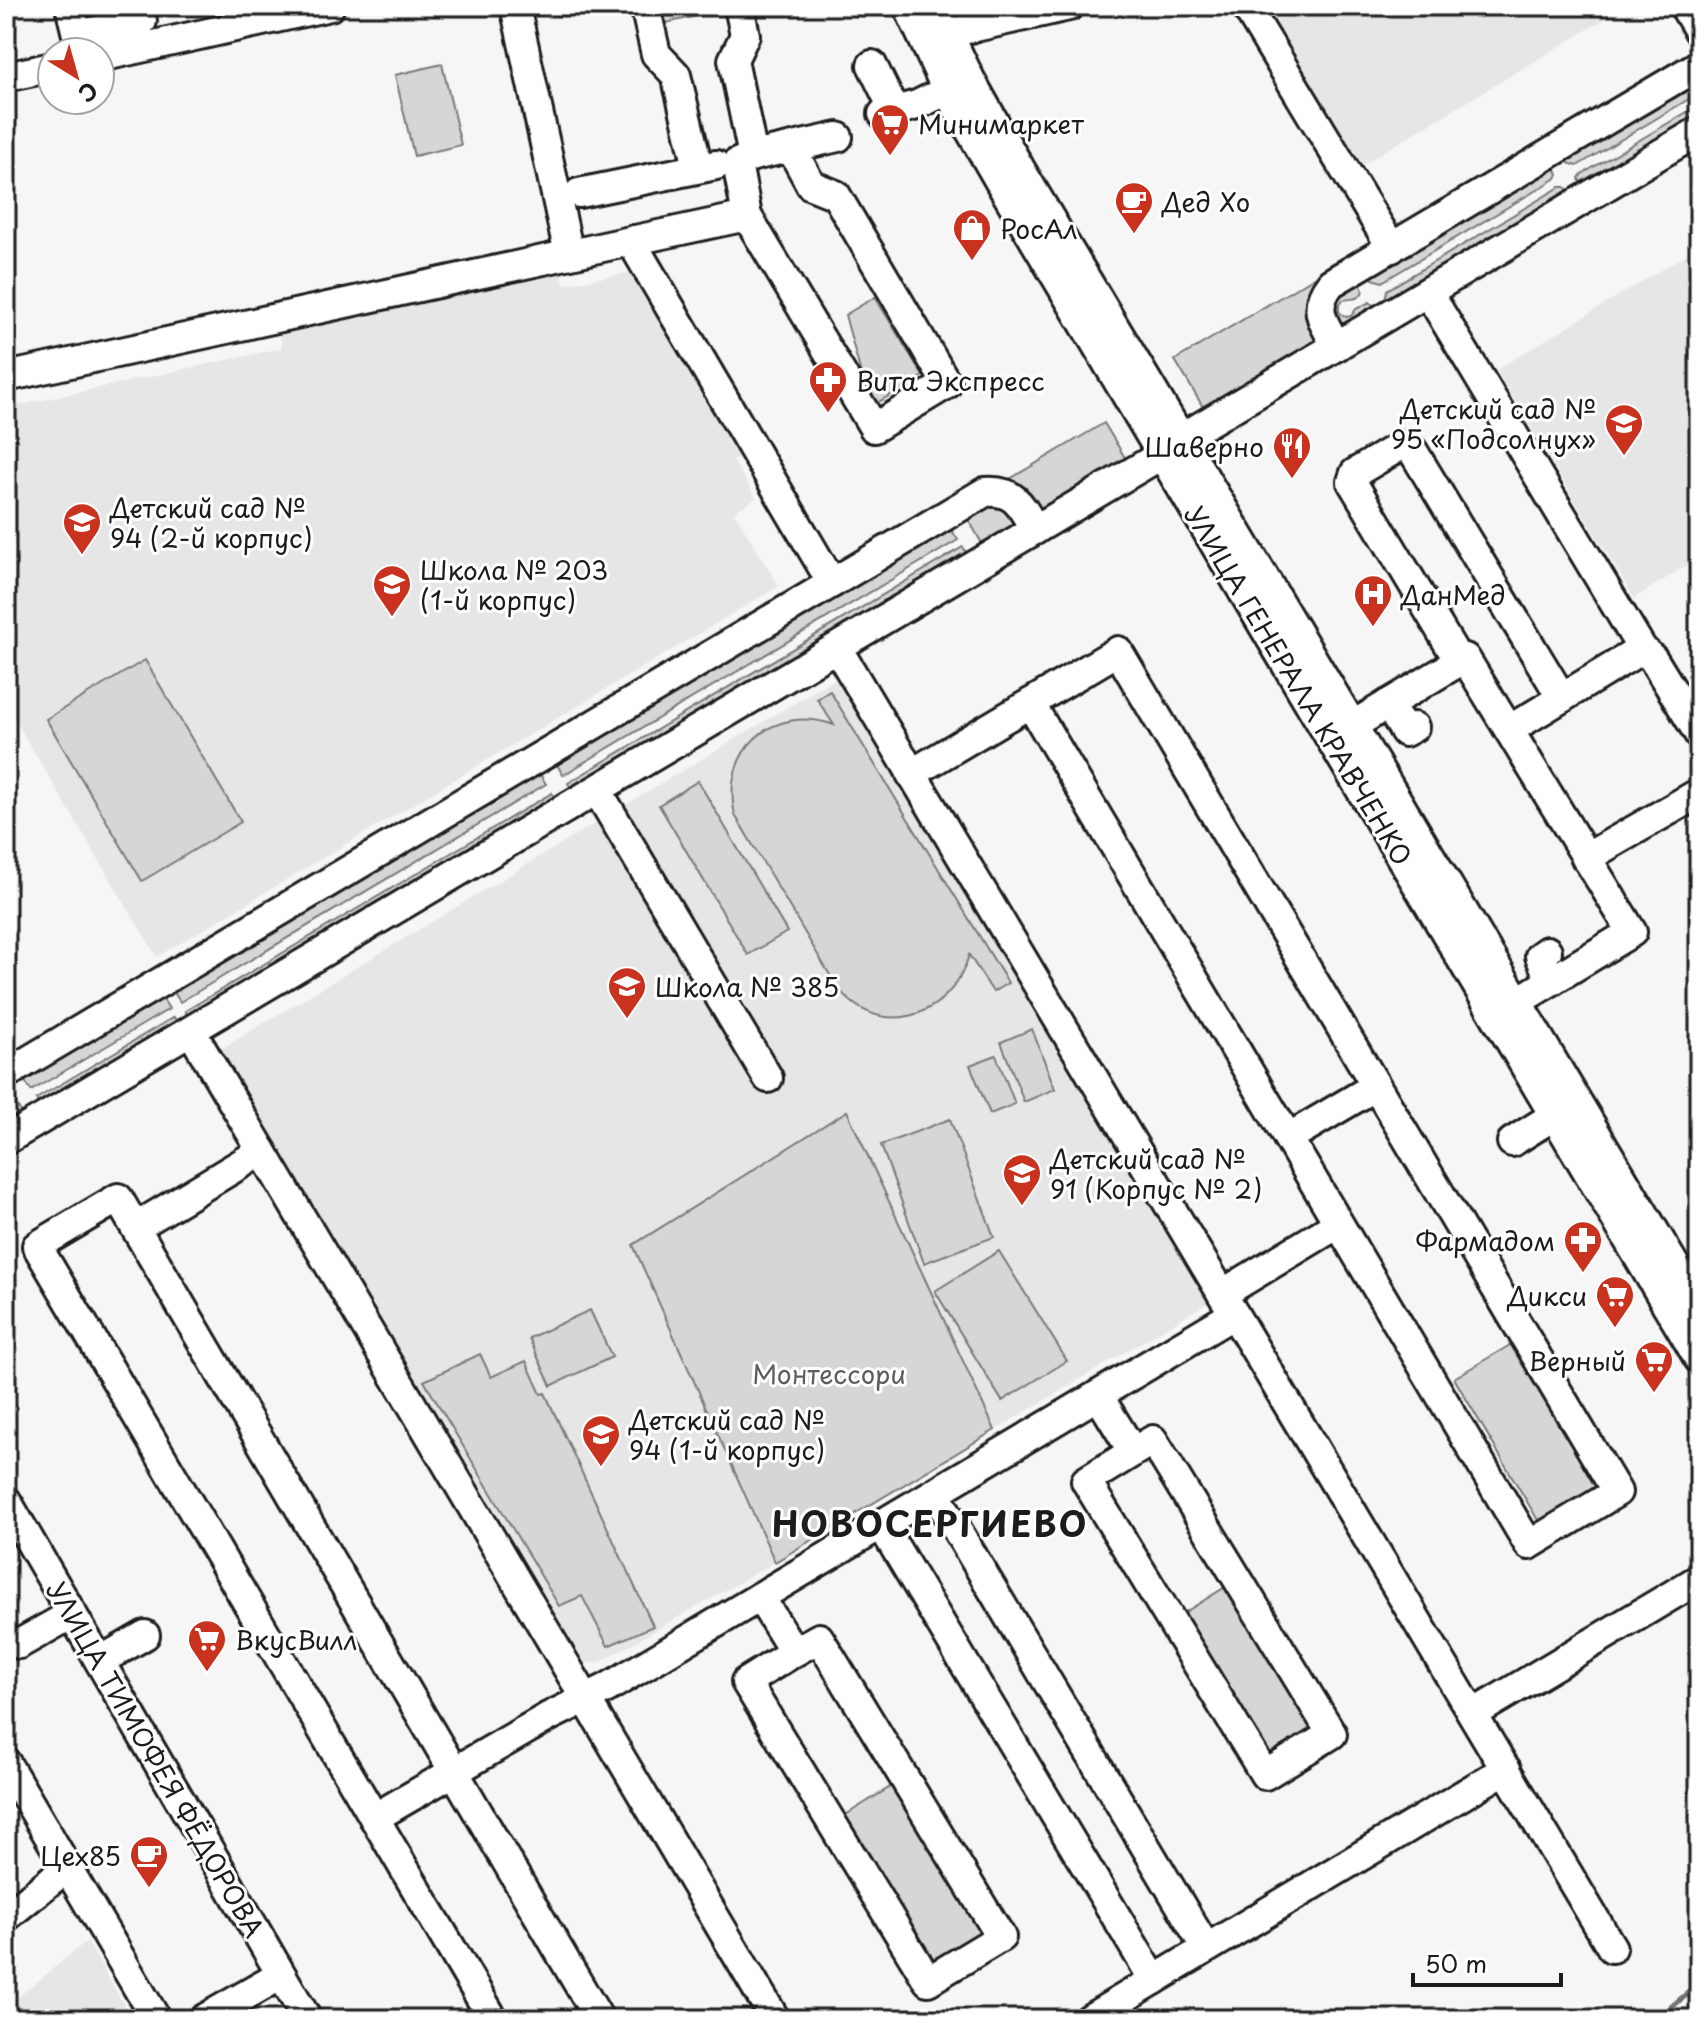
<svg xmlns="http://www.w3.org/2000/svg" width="1705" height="2025" font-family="'Playpen Sans',sans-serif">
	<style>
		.built { fill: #e6e6e6 }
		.green { fill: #d6d6d6; stroke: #797979; stroke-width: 2 }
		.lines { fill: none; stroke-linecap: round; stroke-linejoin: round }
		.stream { stroke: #727272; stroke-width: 6 }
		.minor-casing { stroke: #1c1c1c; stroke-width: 34 }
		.minor { stroke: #fff; stroke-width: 28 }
		.labels { text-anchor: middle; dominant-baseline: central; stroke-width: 6; stroke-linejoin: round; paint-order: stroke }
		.poi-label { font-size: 26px; fill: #1c1c1c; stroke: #fff; text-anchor: start }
		.street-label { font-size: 26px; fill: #1c1c1c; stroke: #fff }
		.park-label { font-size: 26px; fill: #5d5d5d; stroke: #fff }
		.district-label { font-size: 34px; font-weight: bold; letter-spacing: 2px; fill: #1c1c1c; stroke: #fff }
	</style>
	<rect width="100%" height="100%" fill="#f6f6f6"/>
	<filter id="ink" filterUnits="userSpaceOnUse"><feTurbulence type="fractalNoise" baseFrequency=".0125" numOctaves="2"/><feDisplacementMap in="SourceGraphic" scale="16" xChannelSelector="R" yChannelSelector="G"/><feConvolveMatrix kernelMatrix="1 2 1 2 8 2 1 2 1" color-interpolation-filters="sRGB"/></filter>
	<g filter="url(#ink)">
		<g class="built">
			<polygon points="1262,6 1627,6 1358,167"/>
			<polygon points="1699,247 1699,558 1634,598 1496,370"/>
			<polygon points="561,267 564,284 635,272 744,453 733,460 756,498 734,512 779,586 157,957 6,705 6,408 282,348 279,330"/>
			<polygon points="836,678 1029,992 1209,1302 995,1430 847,1112 633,1245 775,1562 600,1662 585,1663 221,1049"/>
			<polygon points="87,1941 132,2019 6,2019 6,2007"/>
		</g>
		<g class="green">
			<polygon points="653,6 722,6 724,10 657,25"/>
			<polygon points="442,64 461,145 414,156 395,75"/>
			<polygon points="1699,78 1699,93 1577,166 1568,163 1565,158"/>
			<polygon points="1699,105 1699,118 1582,188 1579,178 1582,174"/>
			<polygon points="1554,164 1558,175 1555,179 1382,282 1373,279 1370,274"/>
			<polygon points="1560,187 1565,187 1572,194 1388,304 1385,299 1387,290"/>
			<polygon points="1345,259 1316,334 1316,342 1206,412 1175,360"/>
			<path d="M1359,280L1363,291C1359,301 1352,298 1343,300L1339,305V312L1346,317L1351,316L1356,309L1370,302L1377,310L1346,326L1336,322L1333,298Z"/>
			<polygon points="875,297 923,376 870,407 845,315"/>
			<path d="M1104,423L1127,461L1048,508C1030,510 1022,490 1010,479Z"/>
			<polygon points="999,500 1013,514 1014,525 1008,532 984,547 966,515"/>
			<polygon points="949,526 958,540 563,775 555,761"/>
			<polygon points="963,547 968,556 573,791 568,783"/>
			<polygon points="145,660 241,822 142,881 46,719"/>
			<path d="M830,691L1008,983L993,992L969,955C951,1020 874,1043 834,982L735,815C720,751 772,703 834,725L817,699Z"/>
			<polygon points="538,771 546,784 180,1002 172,989"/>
			<polygon points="698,781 787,932 748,955 659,805"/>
			<polygon points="552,793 556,801 190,1019 185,1011"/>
			<polygon points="161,996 169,1009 31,1091 23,1078"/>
			<polygon points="174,1017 179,1026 41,1108 36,1099"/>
			<polygon points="1032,1029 1055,1089 1024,1102 1001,1042"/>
			<polygon points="996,1055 1015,1104 990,1114 970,1065"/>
			<polygon points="6,1087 24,1117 6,1128"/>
			<polygon points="847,1111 995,1430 775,1562 633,1245"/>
			<polygon points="950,1119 994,1237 924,1263 881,1145"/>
			<polygon points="999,1251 1067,1361 1002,1401 935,1291"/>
			<polygon points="590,1310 612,1357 551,1386 529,1338"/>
			<polygon points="1522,1338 1607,1482 1539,1522 1454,1378"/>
			<polygon points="480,1354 491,1377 526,1361 541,1394 545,1393 653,1626 608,1646 582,1596 559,1606 424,1381"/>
			<polygon points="1227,1586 1318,1732 1270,1762 1179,1616"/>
			<polygon points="892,1786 983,1931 935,1961 844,1816"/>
		</g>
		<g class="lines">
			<polyline class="stream" points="1669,2009 1699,1984"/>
			<defs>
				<g id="minor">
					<polyline points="70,6 81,51"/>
					<polyline points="515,6 569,254"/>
					<polyline points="645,6 656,54 676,75 698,167"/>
					<polyline points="739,6 745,35 733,60 753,156"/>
					<polyline points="908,6 947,90 1001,184 1699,1359"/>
					<polyline points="935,6 970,79 1022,172 1699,1306"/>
					<polyline points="1246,6 1392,248"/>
					<polyline points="1684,6 1699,31"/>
					<polyline points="77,35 142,21"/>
					<polyline points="931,43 962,30 1069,6"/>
					<polyline points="100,57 330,6"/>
					<polyline points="872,65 895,112"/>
					<polyline points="6,77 52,67"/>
					<polyline points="883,114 917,105 962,83"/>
					<polyline points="791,148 811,185 836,195 947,384 874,428 747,216 737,163 753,156 838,137"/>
					<polyline points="579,193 716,165"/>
					<polyline points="747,216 635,240 638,253 832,583"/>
					<polyline points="1428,292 1642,649 1653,659 1699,734"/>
					<path d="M1337,346C1323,322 1311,308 1331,283L1699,65"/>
					<polyline points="6,377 635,240"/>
					<polyline points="1183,437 1699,131"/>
					<polyline points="837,648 1612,1948"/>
					<polyline points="1459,661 1352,482 1355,473 1400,446 1407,446 1413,451 1562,698"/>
					<polyline points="1388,704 1405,732 1414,727"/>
					<polyline points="1509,730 1642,649"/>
					<polyline points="1335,736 1465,658 1632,932 1500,1012"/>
					<polyline points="911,774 1118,651 1376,1086 1288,1138 1030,703"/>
					<polyline points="597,790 768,1078"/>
					<polyline points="1586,858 1699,793"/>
					<polyline points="1547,951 1540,956 1551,981"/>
					<polyline points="191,1031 775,2019"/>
					<path d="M6,1074L985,492C1015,489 1022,507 1035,530"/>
					<polyline points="1288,1138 1529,1545 1617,1492 1376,1086"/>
					<polyline points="6,1140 1161,455"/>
					<polyline points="1512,1142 1555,1115"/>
					<polyline points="136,1227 262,1151"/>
					<polyline points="1222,1294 1338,1224"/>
					<polyline points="1098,1395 1133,1452 1153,1440 1332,1734 1265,1775 1086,1481 1133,1452"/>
					<polyline points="935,1493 1206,1948"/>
					<polyline points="6,1500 307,2019"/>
					<polyline points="881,1524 1154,1980"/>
					<polyline points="760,1597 794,1652 819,1638 1001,1937 928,1981 746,1682 794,1652"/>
					<polyline points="19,1644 72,1614"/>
					<polyline points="100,1661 145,1635"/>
					<polyline points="1473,1714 1699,1579"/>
					<polyline points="6,1763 156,2019"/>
					<polyline points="374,1818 548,1717 607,1688 1234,1314"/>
					<polyline points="6,1917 66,1868"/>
					<polyline points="204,2019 281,1975"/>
					<polyline points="493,2019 37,1246 118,1198 599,2019"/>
					<polyline points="1089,2019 1506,1769"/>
				</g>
			</defs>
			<use href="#minor" class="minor-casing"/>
			<use href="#minor" class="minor"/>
		</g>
	</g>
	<defs>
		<symbol id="supermarket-pin" viewBox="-11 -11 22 30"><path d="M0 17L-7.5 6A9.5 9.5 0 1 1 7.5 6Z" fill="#c8321e" stroke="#fff"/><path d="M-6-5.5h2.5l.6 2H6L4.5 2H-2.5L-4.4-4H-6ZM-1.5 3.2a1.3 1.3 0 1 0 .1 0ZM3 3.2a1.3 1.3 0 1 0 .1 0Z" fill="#fff"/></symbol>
		<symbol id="cafe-pin" viewBox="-11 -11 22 30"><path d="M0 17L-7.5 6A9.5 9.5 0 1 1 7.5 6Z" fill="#c8321e" stroke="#fff"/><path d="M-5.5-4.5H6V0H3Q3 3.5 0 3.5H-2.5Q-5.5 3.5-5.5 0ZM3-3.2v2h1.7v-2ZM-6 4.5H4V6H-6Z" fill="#fff"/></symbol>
		<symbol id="shop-pin" viewBox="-11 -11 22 30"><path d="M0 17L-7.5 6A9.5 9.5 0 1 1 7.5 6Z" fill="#c8321e" stroke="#fff"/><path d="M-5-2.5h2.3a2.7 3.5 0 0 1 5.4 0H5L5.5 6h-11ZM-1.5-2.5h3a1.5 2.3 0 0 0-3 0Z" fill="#fff"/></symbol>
		<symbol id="pharmacy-pin" viewBox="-11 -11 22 30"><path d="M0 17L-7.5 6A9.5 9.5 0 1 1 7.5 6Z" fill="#c8321e" stroke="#fff"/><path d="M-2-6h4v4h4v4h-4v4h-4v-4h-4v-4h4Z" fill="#fff"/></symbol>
		<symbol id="school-pin" viewBox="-11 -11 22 30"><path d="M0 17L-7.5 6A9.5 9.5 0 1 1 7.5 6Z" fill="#c8321e" stroke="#fff"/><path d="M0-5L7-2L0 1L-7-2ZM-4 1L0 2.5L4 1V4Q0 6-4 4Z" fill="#fff"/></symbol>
		<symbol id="restaurant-pin" viewBox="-11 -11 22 30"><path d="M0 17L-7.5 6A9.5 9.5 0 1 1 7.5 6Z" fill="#c8321e" stroke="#fff"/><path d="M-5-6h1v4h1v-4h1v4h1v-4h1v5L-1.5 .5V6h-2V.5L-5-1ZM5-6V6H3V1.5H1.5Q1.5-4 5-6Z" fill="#fff"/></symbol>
		<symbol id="hospital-pin" viewBox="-11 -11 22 30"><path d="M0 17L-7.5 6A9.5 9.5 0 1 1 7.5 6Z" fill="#c8321e" stroke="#fff"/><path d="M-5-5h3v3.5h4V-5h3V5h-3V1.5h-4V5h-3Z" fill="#fff"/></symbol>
	</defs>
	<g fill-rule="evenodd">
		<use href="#supermarket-pin" x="868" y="101" width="44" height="60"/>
		<use href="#cafe-pin" x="1112" y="179" width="44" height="60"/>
		<use href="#shop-pin" x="950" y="206" width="44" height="60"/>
		<use href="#pharmacy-pin" x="806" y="358" width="44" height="60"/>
		<use href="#school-pin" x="1602" y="401" width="44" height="60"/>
		<use href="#restaurant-pin" x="1270" y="424" width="44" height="60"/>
		<use href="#school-pin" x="60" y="500" width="44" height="60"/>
		<use href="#school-pin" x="370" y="562" width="44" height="60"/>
		<use href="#hospital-pin" x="1351" y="572" width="44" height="60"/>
		<use href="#school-pin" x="605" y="964" width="44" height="60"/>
		<use href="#school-pin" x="1000" y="1151" width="44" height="60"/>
		<use href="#pharmacy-pin" x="1561" y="1218" width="44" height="60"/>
		<use href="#supermarket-pin" x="1593" y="1273" width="44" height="60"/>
		<use href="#supermarket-pin" x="1632" y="1338" width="44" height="60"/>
		<use href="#school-pin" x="579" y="1412" width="44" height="60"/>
		<use href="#supermarket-pin" x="185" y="1617" width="44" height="60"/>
		<use href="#cafe-pin" x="127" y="1833" width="44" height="60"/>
	</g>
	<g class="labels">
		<g class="poi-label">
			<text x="918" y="123">Минимаркет</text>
			<text x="1162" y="201">Дед Хо</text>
			<text x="1000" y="228">РосАл</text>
			<text x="856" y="380">Вита Экспресс</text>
			<text x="1596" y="408" text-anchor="end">Детский сад №<tspan x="1596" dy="30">95 «Подсолнух»</tspan></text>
			<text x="1264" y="446" text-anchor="end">Шаверно</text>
			<text x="110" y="507">Детский сад №<tspan x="110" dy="30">94 (2-й корпус)</tspan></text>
			<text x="420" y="569">Школа № 203<tspan x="420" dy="30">(1-й корпус)</tspan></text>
			<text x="1401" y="594">ДанМед</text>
			<text x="655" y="986">Школа № 385</text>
			<text x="1050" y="1158">Детский сад №<tspan x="1050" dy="30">91 (Корпус № 2)</tspan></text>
			<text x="1555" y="1240" text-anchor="end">Фармадом</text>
			<text x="1587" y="1295" text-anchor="end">Дикси</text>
			<text x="1626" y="1360" text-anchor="end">Верный</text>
			<text x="629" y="1419">Детский сад №<tspan x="629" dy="30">94 (1-й корпус)</tspan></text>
			<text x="235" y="1639">ВкусВилл</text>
			<text x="121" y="1855" text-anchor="end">Цех85</text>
		</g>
		<g class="street-label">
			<text transform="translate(1299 685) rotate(59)">УЛИЦА ГЕНЕРАЛА КРАВЧЕНКО</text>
			<text transform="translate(156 1759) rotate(60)">УЛИЦА ТИМОФЕЯ ФЁДОРОВА</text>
		</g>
		<g class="park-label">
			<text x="829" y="1373">Монтессори</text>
		</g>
		<g class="district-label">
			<text x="930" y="1523">НОВОСЕРГИЕВО</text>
		</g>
	</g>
	<rect width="1705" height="2025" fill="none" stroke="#fff" stroke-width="32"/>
	<rect x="16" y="16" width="1673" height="1993" fill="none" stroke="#1c1c1c" stroke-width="3" filter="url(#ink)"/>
	<g transform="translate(76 76) rotate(143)"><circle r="38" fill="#ffffff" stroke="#a4a4a4" stroke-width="2"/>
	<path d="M0-6L14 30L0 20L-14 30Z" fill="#c8321e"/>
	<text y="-12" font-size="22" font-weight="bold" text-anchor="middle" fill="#1c1c1c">С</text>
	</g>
	<path d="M1413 1973v12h148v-12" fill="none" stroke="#1c1c1c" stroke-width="4"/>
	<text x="1425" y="1973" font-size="24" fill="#1c1c1c" stroke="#ffffff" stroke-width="6" paint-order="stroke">50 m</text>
</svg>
